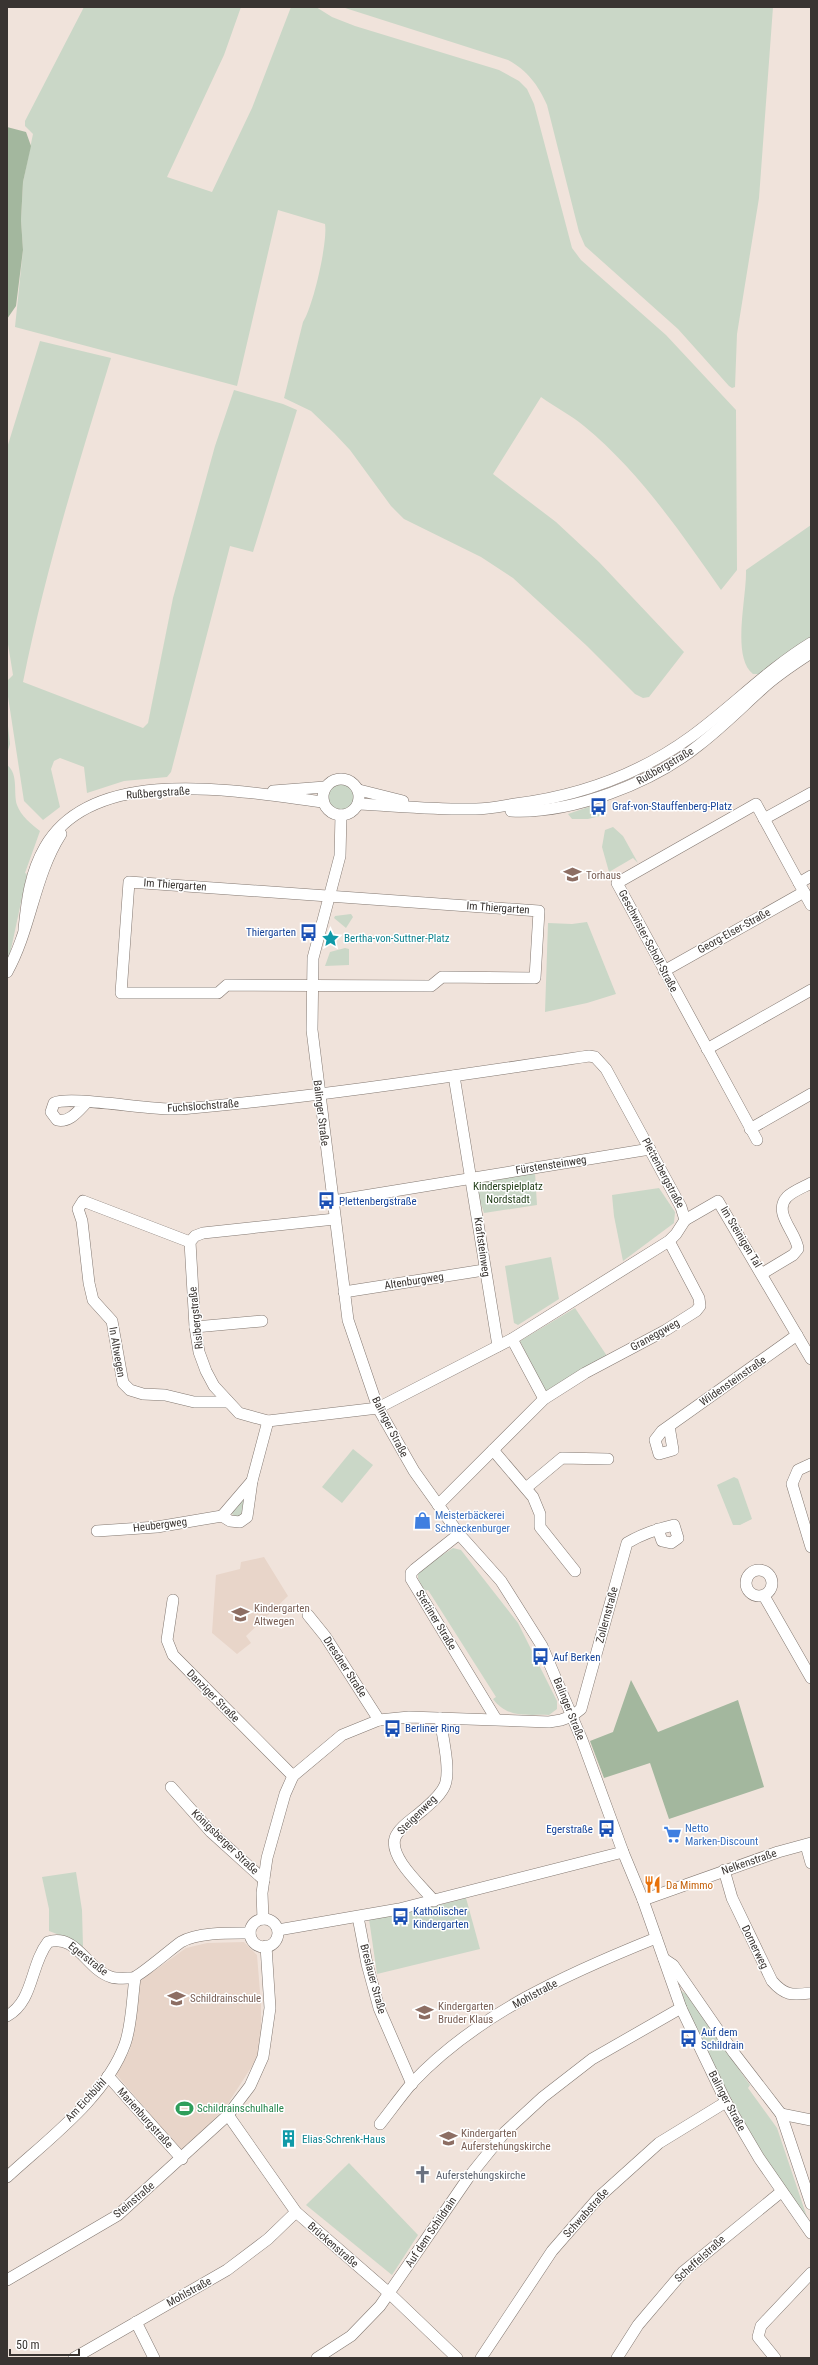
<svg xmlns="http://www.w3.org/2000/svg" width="818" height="2365" font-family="'Roboto Condensed',sans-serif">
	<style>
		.built { fill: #e8d5c9 }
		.green { fill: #cad7c7 }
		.forest { fill: #a3b79e }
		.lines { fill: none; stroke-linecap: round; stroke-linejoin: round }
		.minor-casing { stroke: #837871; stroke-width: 12 }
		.minor { stroke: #fff; stroke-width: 11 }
		.labels { text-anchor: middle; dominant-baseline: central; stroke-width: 3; stroke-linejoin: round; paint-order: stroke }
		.street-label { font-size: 11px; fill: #393431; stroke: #fff }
		.transit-label { font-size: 11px; fill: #164399; stroke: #fff; text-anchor: start }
		.education-label { font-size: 11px; fill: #785e54; stroke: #fff; text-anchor: start }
		.culture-label { font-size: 11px; fill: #0d838f; stroke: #fff; text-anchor: start }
		.park-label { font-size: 11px; fill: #223f19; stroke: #fff }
		.shop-label { font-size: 11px; fill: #366cbe; stroke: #fff; text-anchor: start }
		.food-label { font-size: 11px; fill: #c56008; stroke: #fff; text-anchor: start }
		.leisure-label { font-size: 11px; fill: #27864d; stroke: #fff; text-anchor: start }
		.worship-label { font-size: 11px; fill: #5b616d; stroke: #fff; text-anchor: start }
	</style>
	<rect width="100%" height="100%" fill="#f0e3db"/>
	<g class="built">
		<polygon points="264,1557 288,1596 246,1636 251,1643 237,1654 212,1633 216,1575 240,1569 241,1562"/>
		<polygon points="244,1942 257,1955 261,2004 261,2041 258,2057 225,2108 182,2152 116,2074 130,2050 140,1981 186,1948 207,1943"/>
	</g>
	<g class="green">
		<path d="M84,7H241L224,55L167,177L212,192L252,108L291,7H316L332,17L355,26L499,70L519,81L527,89L534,104L572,248L581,260L666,335L736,410L737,570L721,590C681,533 639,471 584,426C571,415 555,407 541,397L493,474L556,522L599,562L684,652L649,697L643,698L635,694L587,646L513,578L481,557L404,519L391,506L350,450L334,433L311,411L284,398L303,322C313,307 328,242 325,224L278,210L237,386L15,327L23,250L21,220L23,182L33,134L25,126V121Z"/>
		<path d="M342,7H773L759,198L737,334L735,387L732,388L729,386L678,329L585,246L579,232L547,105C538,85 528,71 508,60Z"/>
		<path d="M40,341L111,358C78,465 45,572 23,682L143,728L148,723L173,598L215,446L234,390L283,404L297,410L253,552L230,546L171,772L167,777L124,781L87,793L84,767L60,758L54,761L51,769L60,807L43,820L24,801L7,690V681L13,675L7,638V448Z"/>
		<path d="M811,525V639L761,674H753C731,657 747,597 746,570Z"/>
		<polygon points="7,717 10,744 7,754"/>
		<path d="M7,765C19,774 13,793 17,805C21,816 31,824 40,831L25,873L27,874L10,954L7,961Z"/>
		<circle cx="341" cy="796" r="14"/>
		<polygon points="594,805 595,808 604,805 604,815 588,819 572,819 568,814"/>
		<polygon points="613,827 623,836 638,863 633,858 609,872 602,847 605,830"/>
		<polygon points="351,914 353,917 346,928 334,918 335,916"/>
		<polygon points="587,922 616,994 587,1003 545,1012 548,923 572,924"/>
		<polygon points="345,948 349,949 349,965 325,966 330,952"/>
		<polygon points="535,1172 537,1205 484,1213 474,1183"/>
		<polygon points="659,1188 675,1212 674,1223 623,1261 614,1216 612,1195"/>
		<polygon points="551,1257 559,1299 518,1325 514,1323 505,1266"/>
		<polygon points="575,1308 607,1356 548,1397 520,1341"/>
		<polygon points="353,1449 373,1465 342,1503 322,1487"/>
		<polygon points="734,1477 738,1479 752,1519 740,1525 733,1525 717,1485"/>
		<polygon points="245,1494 241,1516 237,1518 232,1514 235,1506"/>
		<path d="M453,1548L461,1550L518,1623L557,1701V1709L549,1715C527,1714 508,1719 493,1699L496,1697L428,1590L424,1591L418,1578V1571Z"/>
		<polygon points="76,1872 82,1910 83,1947 75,1941 49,1931 49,1909 42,1877"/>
		<polygon points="466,1898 480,1949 377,1974 369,1919 420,1910"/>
		<path d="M680,1990L686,1994L750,2085L748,2088L777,2128L810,2226C772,2170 738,2115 708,2055C698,2033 688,2013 680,1990Z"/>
		<polygon points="349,2163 418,2235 392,2275 306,2205"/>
	</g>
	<g class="forest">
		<polygon points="7,127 26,132 31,146 23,182 21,220 23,250 16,306 7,319"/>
		<polygon points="631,1680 658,1732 738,1700 764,1787 669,1819 650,1763 604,1778 590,1741 613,1732"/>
	</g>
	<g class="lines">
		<defs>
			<g id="minor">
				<circle cx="341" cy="797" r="18"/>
				<polyline points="359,790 403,801"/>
				<polyline points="273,791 325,787"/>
				<path d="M358,804C397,806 437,810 476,809C489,809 502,806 515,804C579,796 640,774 692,736C733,706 767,670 811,643"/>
				<path d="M511,811C572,814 652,783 699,745C721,728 741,708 762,689C777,675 794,664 811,653"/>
				<polyline points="341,815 340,856 313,958 312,1030 348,1320 378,1408 414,1471 459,1534 501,1581 542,1646 582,1740 623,1852 643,1900 681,2008 726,2102 759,2158 811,2233"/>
				<polyline points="764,819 811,793"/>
				<polygon points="129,882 539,911 535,978 442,977 431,986 227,985 218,993 121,993"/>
				<polyline points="799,883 811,876"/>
				<path d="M24,929C27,900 30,873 45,847C94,762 243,792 323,802"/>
				<polyline points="664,971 804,892"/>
				<path d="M7,972C31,929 34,876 61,834"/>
				<polyline points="707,1049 811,990"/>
				<polyline points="454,1076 498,1346"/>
				<path d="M87,1102C79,1110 70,1123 57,1120L51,1112L54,1103C69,1095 154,1111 181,1109C317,1097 453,1076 589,1056L595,1057L606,1069L681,1207L685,1220L676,1234L669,1241L512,1339L378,1408L268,1421L239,1413L214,1386L206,1371L199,1352L195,1327L190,1242L195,1236L203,1233L335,1219"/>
				<polyline points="750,1129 811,1094"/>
				<polyline points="757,1140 617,883 756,804 811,905"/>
				<polyline points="333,1201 650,1149"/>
				<polyline points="685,1220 718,1201 811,1359"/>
				<polyline points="190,1242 83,1201 78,1209 82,1221 89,1283 93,1300 112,1321 123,1383 130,1390 143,1394 165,1395 194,1402 228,1402"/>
				<path d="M763,1273L793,1255L798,1249C797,1233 772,1213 787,1197C793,1191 804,1187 811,1183"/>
				<polyline points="344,1292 484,1270"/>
				<polyline points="195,1327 262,1321"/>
				<polyline points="512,1339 544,1399"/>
				<polyline points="669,1426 673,1450 659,1454 655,1440 662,1431 797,1335"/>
				<polyline points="493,1450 533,1497 540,1514 540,1527 575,1571"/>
				<polyline points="811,1464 798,1470 792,1484 811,1547"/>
				<polyline points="526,1488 562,1458 608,1459"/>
				<polyline points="438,1505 544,1399 585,1373 666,1330 696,1311 700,1306 699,1298 669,1241"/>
				<polyline points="222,1516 252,1481"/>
				<polyline points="97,1531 157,1527 222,1516 230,1521 240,1522 247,1517 252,1481 268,1421"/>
				<polyline points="459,1534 415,1569 411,1573 411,1579 496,1719"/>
				<circle cx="759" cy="1583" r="13"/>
				<polyline points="764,1596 811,1678"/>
				<polyline points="173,1600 167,1640 173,1655 293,1776"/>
				<polyline points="308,1615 325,1636 379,1720"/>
				<polyline points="171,1787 211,1832 264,1880"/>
				<polyline points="806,1845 811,1863"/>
				<path d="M724,1870L732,1898L772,1981C785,1996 792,1995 811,1993"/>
				<polyline points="643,1900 778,1852 811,1843"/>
				<path d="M434,1901C422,1886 389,1858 395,1838C399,1827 414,1818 423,1810C431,1803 441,1795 445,1785C451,1769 442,1735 440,1718"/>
				<polyline points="358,1917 367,1964 379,2008 412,2084"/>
				<path d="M263,1919L262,1893L267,1858L285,1794L293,1776L342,1735L379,1720L409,1717L549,1722L561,1720L572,1716L581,1709L584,1698L627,1543C642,1534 657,1529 674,1525L678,1538L671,1543L662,1541L658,1529"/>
				<circle cx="264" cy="1933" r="14"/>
				<polyline points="278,1930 399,1909 623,1852"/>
				<polyline points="664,1959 673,1965 734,2053 781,2114 811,2204"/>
				<path d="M7,2016C34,2001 30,1965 48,1942C77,1933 87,1970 111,1977C117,1979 126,1978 132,1978C139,1977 172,1948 181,1942C198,1932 231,1933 250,1933"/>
				<polyline points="108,2076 182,2159"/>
				<polyline points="781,2114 811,2120"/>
				<polyline points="228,2115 296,2212 389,2293 457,2358"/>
				<path d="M380,2124C391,2110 401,2096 412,2083C478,2013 569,1973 656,1938"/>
				<path d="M7,2177C47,2140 106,2097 125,2044C132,2024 132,1999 135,1978"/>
				<polyline points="7,2280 118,2215 228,2115 250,2086 263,2057 270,2008 266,1946"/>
				<polyline points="136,2322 154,2358"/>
				<polyline points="74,2358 227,2270 268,2239 296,2212"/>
				<polyline points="317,2358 351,2336 380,2306 468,2178 505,2132 543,2097 592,2059 681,2008"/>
				<polyline points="481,2358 552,2251 599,2197 659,2143 726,2102"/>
				<polyline points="617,2358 638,2325 683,2272 781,2192"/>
				<polyline points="775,2358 758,2337 761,2326 811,2273"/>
			</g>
		</defs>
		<use href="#minor" class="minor-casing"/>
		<use href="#minor" class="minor"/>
	</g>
	<defs>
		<symbol id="bus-bare" viewBox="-9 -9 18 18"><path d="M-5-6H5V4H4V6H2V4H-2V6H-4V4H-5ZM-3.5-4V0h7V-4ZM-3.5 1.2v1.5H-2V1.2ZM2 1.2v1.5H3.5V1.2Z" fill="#1a4fb4" stroke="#fff" stroke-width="2.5" paint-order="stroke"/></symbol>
		<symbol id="school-bare" viewBox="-9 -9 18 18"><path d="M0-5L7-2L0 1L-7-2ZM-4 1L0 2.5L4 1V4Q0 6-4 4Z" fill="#8d6e63" stroke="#fff" stroke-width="2.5" paint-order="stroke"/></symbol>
		<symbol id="sight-bare" viewBox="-9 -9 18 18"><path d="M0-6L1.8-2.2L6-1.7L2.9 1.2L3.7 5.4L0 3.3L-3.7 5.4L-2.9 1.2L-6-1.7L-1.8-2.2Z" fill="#0f9aa8" stroke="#fff" stroke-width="2.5" paint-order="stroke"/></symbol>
		<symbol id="shop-bare" viewBox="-9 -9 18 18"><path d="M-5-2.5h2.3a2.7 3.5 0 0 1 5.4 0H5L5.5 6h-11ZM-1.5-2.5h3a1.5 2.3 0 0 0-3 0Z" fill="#3f7fe0" stroke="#fff" stroke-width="2.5" paint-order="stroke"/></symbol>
		<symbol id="supermarket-bare" viewBox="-9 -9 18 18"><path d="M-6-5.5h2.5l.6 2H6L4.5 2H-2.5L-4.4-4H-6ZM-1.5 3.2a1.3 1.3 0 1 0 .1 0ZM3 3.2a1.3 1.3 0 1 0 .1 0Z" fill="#3f7fe0" stroke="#fff" stroke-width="2.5" paint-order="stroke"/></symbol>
		<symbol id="restaurant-bare" viewBox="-9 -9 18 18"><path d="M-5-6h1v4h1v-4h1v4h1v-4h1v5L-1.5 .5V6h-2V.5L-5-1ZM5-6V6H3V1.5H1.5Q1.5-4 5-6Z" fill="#e8710a" stroke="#fff" stroke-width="2.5" paint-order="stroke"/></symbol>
		<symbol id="stadium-bare" viewBox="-9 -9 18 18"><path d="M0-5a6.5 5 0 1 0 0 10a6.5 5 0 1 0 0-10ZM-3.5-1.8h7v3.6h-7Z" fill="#2e9e5b" stroke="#fff" stroke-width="2.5" paint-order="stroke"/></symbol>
		<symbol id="building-bare" viewBox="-9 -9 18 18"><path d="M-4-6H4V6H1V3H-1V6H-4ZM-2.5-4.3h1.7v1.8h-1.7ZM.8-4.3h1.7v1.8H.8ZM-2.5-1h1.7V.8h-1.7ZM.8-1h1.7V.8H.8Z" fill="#0f9aa8" stroke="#fff" stroke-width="2.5" paint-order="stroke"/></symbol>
		<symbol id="church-bare" viewBox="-9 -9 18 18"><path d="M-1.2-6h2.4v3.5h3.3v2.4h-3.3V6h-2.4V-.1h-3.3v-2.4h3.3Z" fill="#6b7280" stroke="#fff" stroke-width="2.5" paint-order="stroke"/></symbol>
	</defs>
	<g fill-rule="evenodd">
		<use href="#bus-bare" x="586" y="794" width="25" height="25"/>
		<use href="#school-bare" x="560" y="862" width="25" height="25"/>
		<use href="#bus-bare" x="296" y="920" width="25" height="25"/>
		<use href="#sight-bare" x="318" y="926" width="25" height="25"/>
		<use href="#bus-bare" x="314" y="1188" width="25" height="25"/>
		<use href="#shop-bare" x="410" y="1508" width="25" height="25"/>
		<use href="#school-bare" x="228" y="1602" width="25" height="25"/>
		<use href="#bus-bare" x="528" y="1644" width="25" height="25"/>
		<use href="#bus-bare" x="380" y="1716" width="25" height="25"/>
		<use href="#bus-bare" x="594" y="1816" width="25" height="25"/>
		<use href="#supermarket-bare" x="660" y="1822" width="25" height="25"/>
		<use href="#restaurant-bare" x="640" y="1872" width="25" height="25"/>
		<use href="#bus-bare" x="388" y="1904" width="25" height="25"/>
		<use href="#school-bare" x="164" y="1986" width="25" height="25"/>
		<use href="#school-bare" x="412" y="2000" width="25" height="25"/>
		<use href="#bus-bare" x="676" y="2026" width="25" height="25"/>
		<use href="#stadium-bare" x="172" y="2096" width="25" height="25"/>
		<use href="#building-bare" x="276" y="2126" width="25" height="25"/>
		<use href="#school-bare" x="436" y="2126" width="25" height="25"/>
		<use href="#church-bare" x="410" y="2162" width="25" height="25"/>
	</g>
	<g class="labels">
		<g class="street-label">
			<text transform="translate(665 766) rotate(-30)">Rußbergstraße</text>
			<text transform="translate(158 793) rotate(-4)">Rußbergstraße</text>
			<text transform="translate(175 885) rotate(4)">Im Thiergarten</text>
			<text transform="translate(498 908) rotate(4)">Im Thiergarten</text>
			<text transform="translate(734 931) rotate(-29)">Georg-Elser-Straße</text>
			<text transform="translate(648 941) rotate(62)">Geschwister-Scholl-Straße</text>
			<text transform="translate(203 1106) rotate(-4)">Fuchslochstraße</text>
			<text transform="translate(321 1113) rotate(83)">Balinger Straße</text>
			<text transform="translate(551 1165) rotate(-9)">Fürstensteinweg</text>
			<text transform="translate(663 1173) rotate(62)">Plettenbergstraße</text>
			<text transform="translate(741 1237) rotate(59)">Im Steinigen Tal</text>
			<text transform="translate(482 1247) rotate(82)">Kraftsteinweg</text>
			<text transform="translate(414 1281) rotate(-9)">Altenburgweg</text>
			<text transform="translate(196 1318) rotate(-96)">Risibergstraße</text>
			<text transform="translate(655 1335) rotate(-29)">Graneggweg</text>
			<text transform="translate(117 1352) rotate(80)">In Altwegen</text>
			<text transform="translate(733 1381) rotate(-35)">Wildensteinstraße</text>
			<text transform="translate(390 1427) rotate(63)">Balinger Straße</text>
			<text transform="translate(160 1525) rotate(-7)">Heubergweg</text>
			<text transform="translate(607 1615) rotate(-75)">Zollernstraße</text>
			<text transform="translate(436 1620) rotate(59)">Stettiner Straße</text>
			<text transform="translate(345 1667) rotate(57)">Dresdner Straße</text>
			<text transform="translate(213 1696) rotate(45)">Danziger Straße</text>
			<text transform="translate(569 1709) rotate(68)">Balinger Straße</text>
			<text transform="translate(417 1815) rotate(-45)">Steigenweg</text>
			<text transform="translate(225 1842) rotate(44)">Königsberger Straße</text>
			<text transform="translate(749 1862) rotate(-19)">Nelkenstraße</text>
			<text transform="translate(755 1947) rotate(64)">Dornerweg</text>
			<text transform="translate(88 1959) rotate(38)">Egerstraße</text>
			<text transform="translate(373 1979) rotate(75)">Breslauer Straße</text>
			<text transform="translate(535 1994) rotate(-28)">Mohlstraße</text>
			<text transform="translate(86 2100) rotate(-47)">Am Eichbühl</text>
			<text transform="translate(727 2101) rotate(62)">Balinger Straße</text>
			<text transform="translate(145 2118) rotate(48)">Marienburgstraße</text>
			<text transform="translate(134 2200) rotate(-40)">Steinstraße</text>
			<text transform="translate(586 2213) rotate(-48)">Schwabstraße</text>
			<text transform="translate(431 2232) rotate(-56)">Auf dem Schildrain</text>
			<text transform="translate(333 2245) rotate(41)">Brückenstraße</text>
			<text transform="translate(700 2259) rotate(-42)">Scheffelstraße</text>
			<text transform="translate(189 2292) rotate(-29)">Mohlstraße</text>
		</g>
		<g class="transit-label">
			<text x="612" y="806">Graf-von-Stauffenberg-Platz</text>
			<text x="296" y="932" text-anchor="end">Thiergarten</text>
			<text x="339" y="1201">Plettenbergstraße</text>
			<text x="553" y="1657">Auf Berken</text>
			<text x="405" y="1728">Berliner Ring</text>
			<text x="593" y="1829" text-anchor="end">Egerstraße</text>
			<text x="413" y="1911">Katholischer<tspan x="413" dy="13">Kindergarten</tspan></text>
			<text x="701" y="2032">Auf dem<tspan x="701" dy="13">Schildrain</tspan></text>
		</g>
		<g class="education-label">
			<text x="586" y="875">Torhaus</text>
			<text x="254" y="1608">Kindergarten<tspan x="254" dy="13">Altwegen</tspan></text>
			<text x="190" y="1998">Schildrainschule</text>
			<text x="438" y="2006">Kindergarten<tspan x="438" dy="13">Bruder Klaus</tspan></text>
			<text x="461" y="2133">Kindergarten<tspan x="461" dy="13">Auferstehungskirche</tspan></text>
		</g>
		<g class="culture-label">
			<text x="344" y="938">Bertha-von-Suttner-Platz</text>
			<text x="302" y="2139">Elias-Schrenk-Haus</text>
		</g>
		<g class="park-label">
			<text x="508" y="1186">Kinderspielplatz<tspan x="508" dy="13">Nordstadt</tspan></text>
		</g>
		<g class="shop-label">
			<text x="435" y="1515">Meisterbäckerei<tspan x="435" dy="13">Schneckenburger</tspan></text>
			<text x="685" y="1828">Netto<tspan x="685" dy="13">Marken-Discount</tspan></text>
		</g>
		<g class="food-label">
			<text x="666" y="1885">Da Mimmo</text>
		</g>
		<g class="leisure-label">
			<text x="197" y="2108">Schildrainschulhalle</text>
		</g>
		<g class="worship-label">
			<text x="436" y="2175">Auferstehungskirche</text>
		</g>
	</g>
	<rect width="818" height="2365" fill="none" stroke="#393431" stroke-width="16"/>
	<path d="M10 2349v6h69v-6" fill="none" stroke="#393431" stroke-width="2"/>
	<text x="16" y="2349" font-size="12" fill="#393431" stroke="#ffffff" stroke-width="3" paint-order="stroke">50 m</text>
</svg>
